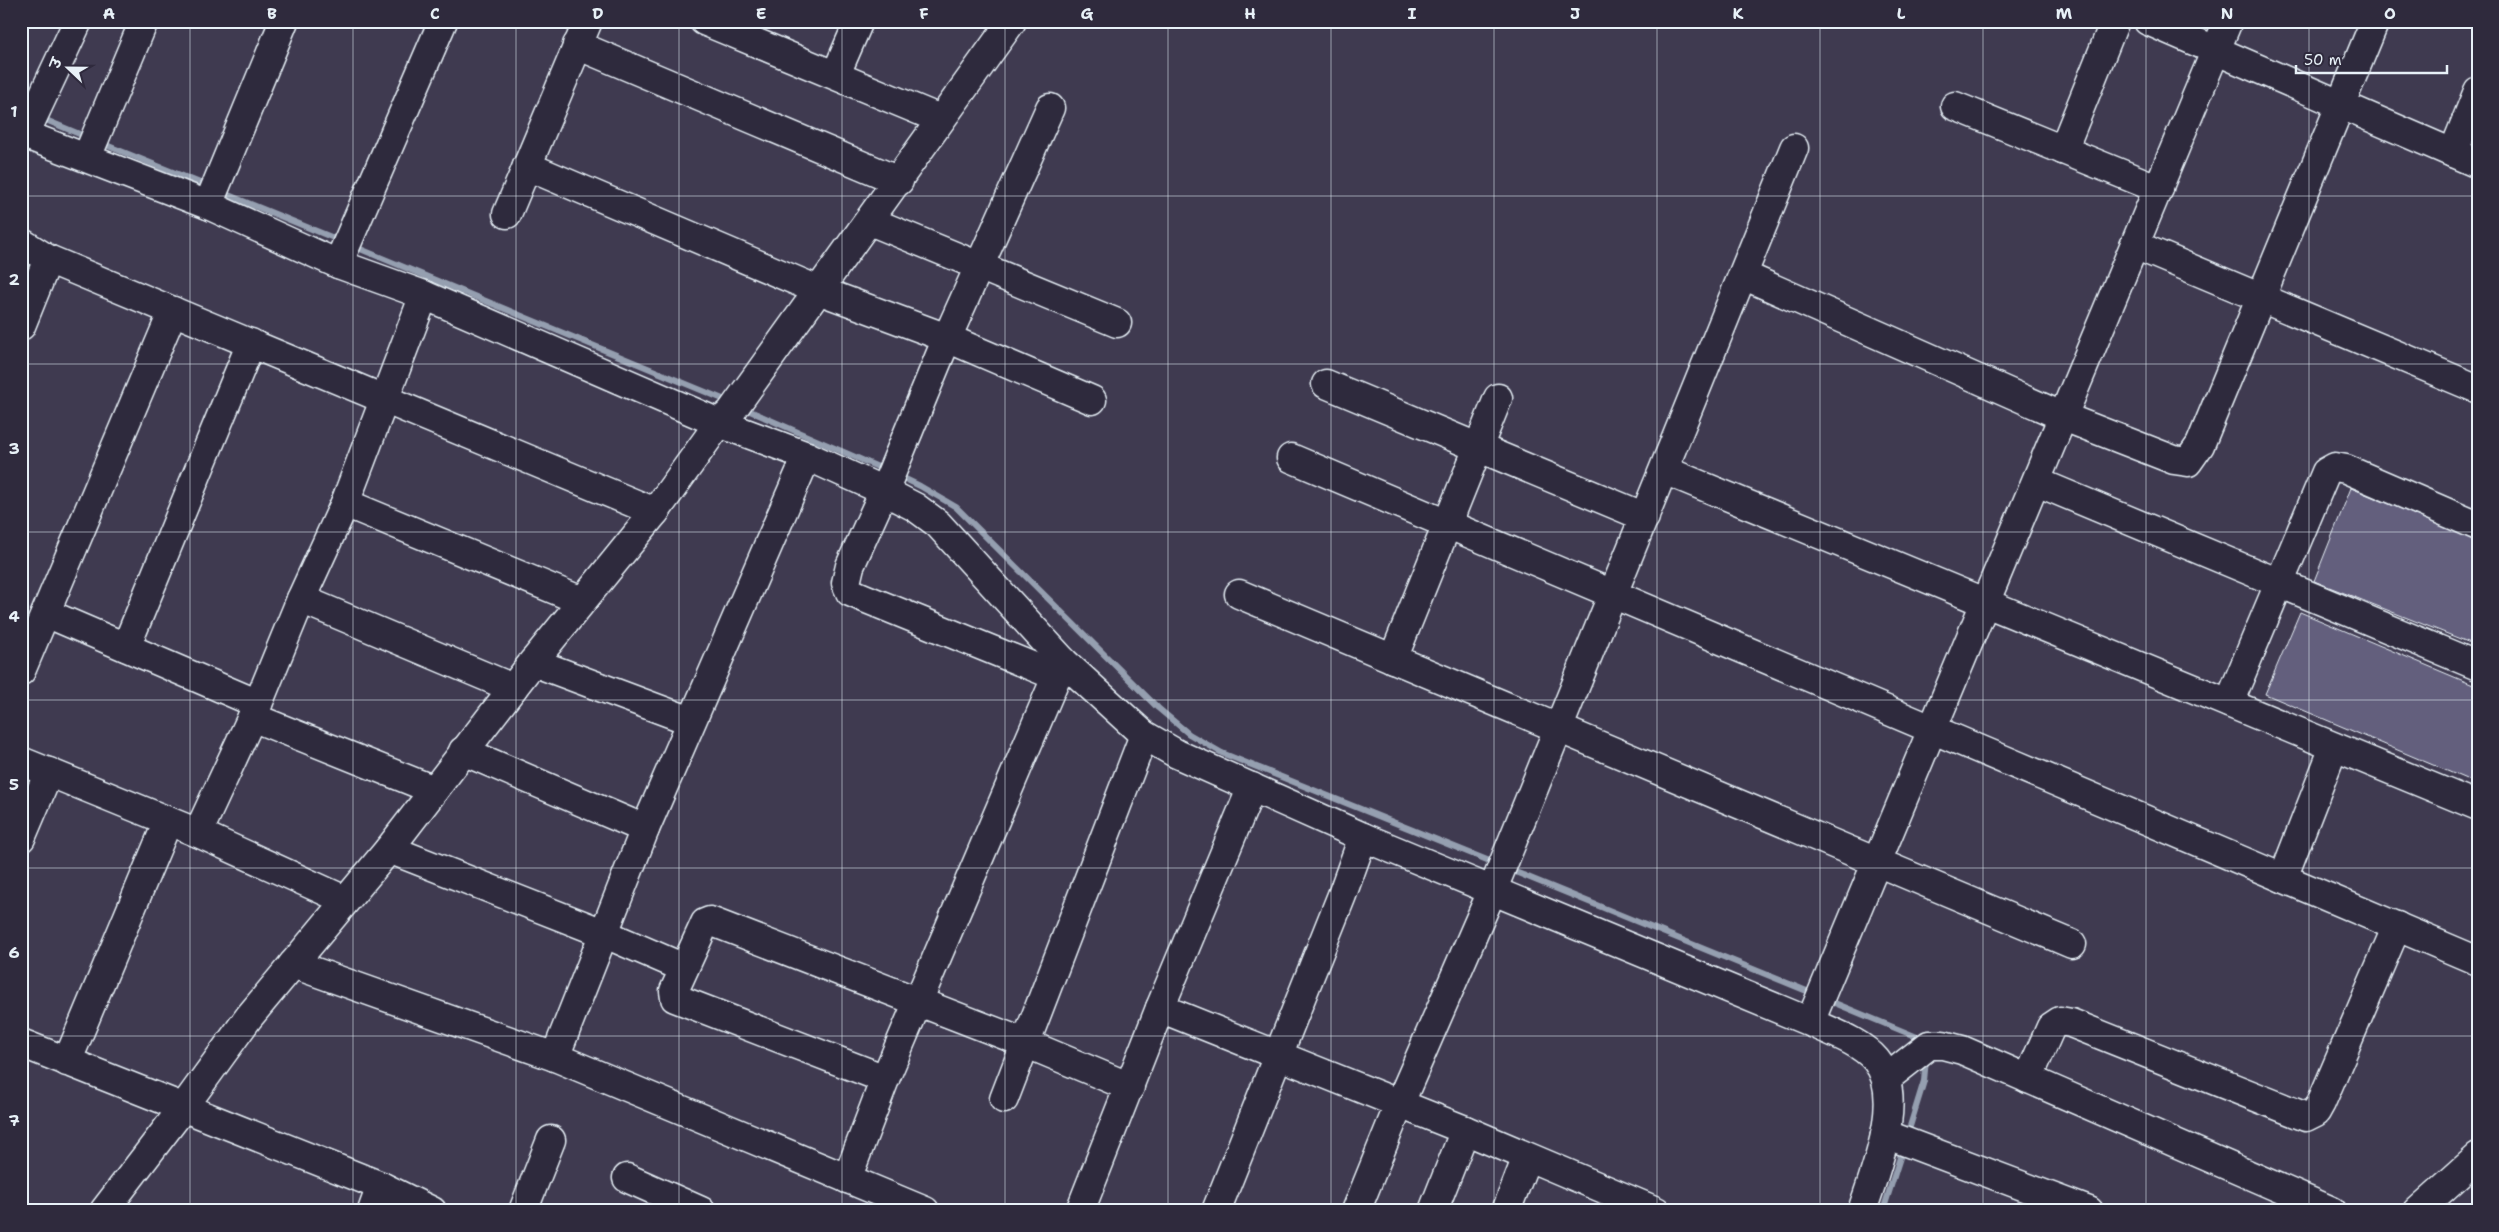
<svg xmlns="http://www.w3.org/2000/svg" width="2499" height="1232" font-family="'Shantell Sans','Playpen Sans Deva',sans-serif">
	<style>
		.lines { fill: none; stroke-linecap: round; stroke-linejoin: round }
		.stream { stroke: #959fb0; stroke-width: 6 }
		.building { fill: #645f7d; stroke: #e8f1f8 }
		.minor-casing { stroke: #e8f1f8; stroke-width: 31 }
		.minor { stroke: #2f2a3d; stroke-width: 28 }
		.grid { fill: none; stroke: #e8f1f8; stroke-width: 1; stroke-opacity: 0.55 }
		.neatline { fill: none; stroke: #e8f1f8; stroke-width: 2 }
		.grid-label { font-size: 16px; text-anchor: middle; font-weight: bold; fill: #e8f1f8 }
	</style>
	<rect width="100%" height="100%" fill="#3f3a50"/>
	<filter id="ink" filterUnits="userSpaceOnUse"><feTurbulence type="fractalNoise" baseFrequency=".02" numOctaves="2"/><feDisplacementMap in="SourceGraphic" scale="10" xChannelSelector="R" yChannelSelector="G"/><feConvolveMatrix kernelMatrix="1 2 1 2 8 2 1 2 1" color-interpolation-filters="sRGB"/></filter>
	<g filter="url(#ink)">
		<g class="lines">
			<g class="stream">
				<polyline points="41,118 89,138"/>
				<polyline points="101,143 210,187"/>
				<polyline points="221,192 341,241"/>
				<polyline points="353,246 730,402"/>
				<polyline points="743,408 885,470"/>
				<polyline points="897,475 920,486 956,507 1158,708 1189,734 1222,753 1497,864"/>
				<polyline points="1508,869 1814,994"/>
				<polyline points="1825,999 1917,1037 1920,1045"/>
				<polyline points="1907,1136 1924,1081 1926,1059"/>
				<polyline points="1883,1211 1903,1148"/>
			</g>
		</g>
		<g class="building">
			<polygon points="2351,488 2478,541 2478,646 2314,581"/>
			<polygon points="2300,612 2478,687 2478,784 2265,694"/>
		</g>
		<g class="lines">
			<defs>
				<g id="minor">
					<polyline points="704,21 940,119"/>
					<polyline points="2148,21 2478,164"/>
					<polyline points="577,45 899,181"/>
					<polyline points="836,74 859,21"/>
					<polyline points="1955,106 2159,189"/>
					<polyline points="1050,108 947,338 884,491 850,566 846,583 850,592 864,598 1056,676"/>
					<path d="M21,133L208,205L338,264L424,295L719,423L807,456L884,491L915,507L938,524L1063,661L1144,735L1177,754L1363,837L1810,1022C1832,1032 1861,1042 1876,1060C1906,1097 1875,1171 1862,1211"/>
					<polyline points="25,134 78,21"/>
					<polyline points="2063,150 2115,21"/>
					<polyline points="2453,153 2478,91"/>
					<polyline points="87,157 144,21"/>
					<polyline points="527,166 818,290 947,338 1092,400"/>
					<polyline points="208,205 284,21"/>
					<polyline points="507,214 588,21"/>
					<polyline points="870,221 1117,323"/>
					<polyline points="21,242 48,259 655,512"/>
					<polyline points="2135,245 2478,389"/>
					<polyline points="338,264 443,21"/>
					<polyline points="1743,275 2064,417 2174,460 2188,462 2200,445 2375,21"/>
					<polyline points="21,326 48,259"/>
					<polyline points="1326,384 1645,517"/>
					<path d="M1291,458C1686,626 2083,792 2478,961"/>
					<polyline points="1664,470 2478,806"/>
					<polyline points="2037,482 2478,666"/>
					<polyline points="345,503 582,601"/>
					<polyline points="1239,594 2072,944"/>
					<polyline points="301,599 513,688"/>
					<polyline points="46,613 258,704"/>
					<polyline points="126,647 251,343"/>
					<polyline points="1393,659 1498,398"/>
					<polyline points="533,662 691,721"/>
					<polyline points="21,671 173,311"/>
					<polyline points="2229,703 2326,472 2335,467 2346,469 2478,526"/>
					<polyline points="252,717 434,790"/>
					<polyline points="463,751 645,829"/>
					<polyline points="21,761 198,833 345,900"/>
					<polyline points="1252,787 1160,1008 1465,1130 1656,1211"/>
					<polyline points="198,833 258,704 301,599 345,503 424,295"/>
					<polyline points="21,838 49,772"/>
					<polyline points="389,849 603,933 684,968"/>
					<polyline points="2283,878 2334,747"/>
					<polyline points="293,964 555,1057 925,1211"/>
					<polyline points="1810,1022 2228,21"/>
					<polyline points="21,1043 381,1186 432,1211"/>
					<polyline points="555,1057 645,829 807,456"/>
					<polyline points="67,1062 168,821"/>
					<polyline points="1887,1078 1929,1045 1943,1045 1962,1050 2332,1211"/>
					<polyline points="885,1079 675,998 674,991 705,923 710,921 1025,1043 1130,1087"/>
					<polyline points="2028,1079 2051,1027 2060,1021 2071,1023 2306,1117 2316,1112 2321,1103 2397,926"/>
					<polyline points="1004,1099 1144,735"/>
					<polyline points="1885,1134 2089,1211"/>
					<polyline points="627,1178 701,1211"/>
					<polyline points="847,1179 885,1079 1063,661"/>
					<polyline points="104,1211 183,1108 249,1017 389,849 533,662 655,512 719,423 731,412 1012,21"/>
					<polyline points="372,1211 381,1186"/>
					<polyline points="523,1211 551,1140"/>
					<polyline points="1080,1211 1160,1008"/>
					<polyline points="1216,1211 1342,895 1363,837"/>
					<polyline points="1356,1211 1399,1105 1493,889 1794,148"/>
					<polyline points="1433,1211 1465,1130"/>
					<polyline points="1506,1211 1527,1157"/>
					<polyline points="2418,1211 2478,1157"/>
				</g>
			</defs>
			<use href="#minor" class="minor-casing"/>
			<use href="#minor" class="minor"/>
		</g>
	</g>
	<path class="grid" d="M190,21V1211M353,21V1211M516,21V1211M679,21V1211M842,21V1211M1005,21V1211M1168,21V1211M1331,21V1211M1494,21V1211M1657,21V1211M1820,21V1211M1983,21V1211M2146,21V1211M2309,21V1211M21,196H2478M21,364H2478M21,532H2478M21,700H2478M21,868H2478M21,1036H2478"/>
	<rect width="2499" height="1232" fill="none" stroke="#2f2a3d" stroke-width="55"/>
	<g transform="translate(68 68) rotate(292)" stroke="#2f2a3d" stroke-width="4" paint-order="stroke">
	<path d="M0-4L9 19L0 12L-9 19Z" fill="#e8f1f8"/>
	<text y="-8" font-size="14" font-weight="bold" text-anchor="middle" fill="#e8f1f8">उ</text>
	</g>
	<path d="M2296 65v8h151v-8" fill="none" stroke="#e8f1f8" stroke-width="2.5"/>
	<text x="2304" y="65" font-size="15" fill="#e8f1f8" stroke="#2f2a3d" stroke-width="4" paint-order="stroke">50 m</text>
	<rect x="28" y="28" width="2444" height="1176" class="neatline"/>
	<g class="grid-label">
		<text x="109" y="19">A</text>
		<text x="272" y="19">B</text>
		<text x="435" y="19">C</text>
		<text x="598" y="19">D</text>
		<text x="761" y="19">E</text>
		<text x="924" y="19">F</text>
		<text x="1087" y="19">G</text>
		<text x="1250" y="19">H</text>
		<text x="1412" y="19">I</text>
		<text x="1575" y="19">J</text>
		<text x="1738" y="19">K</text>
		<text x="1901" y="19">L</text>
		<text x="2064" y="19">M</text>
		<text x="2227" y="19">N</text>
		<text x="2390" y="19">O</text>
		<text x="14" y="117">1</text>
		<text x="14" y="285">2</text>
		<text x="14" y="454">3</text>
		<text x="14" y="622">4</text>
		<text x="14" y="790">5</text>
		<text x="14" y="958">6</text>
		<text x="14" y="1126">7</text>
	</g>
</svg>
